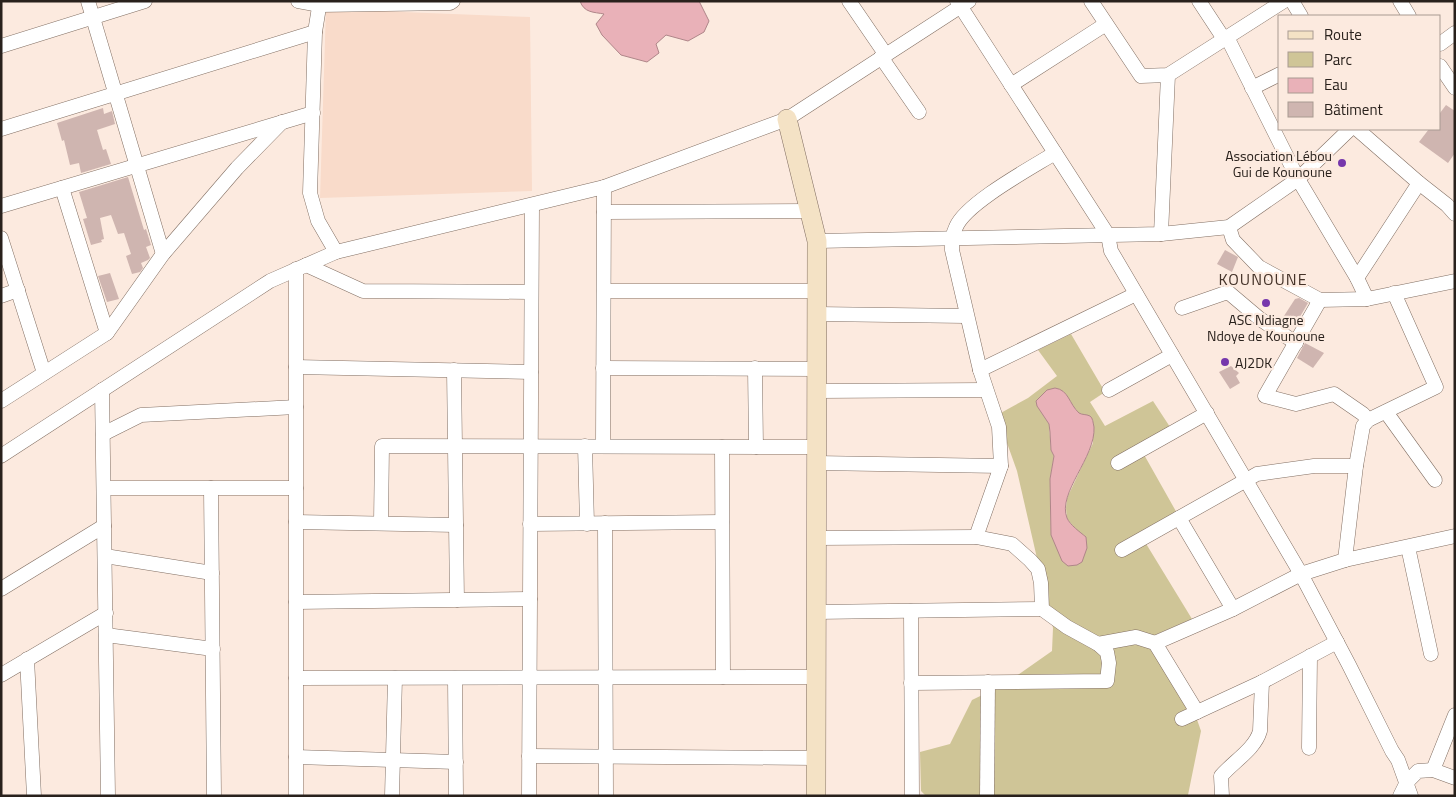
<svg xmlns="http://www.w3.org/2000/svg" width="1456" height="797" font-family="'Titillium Web',sans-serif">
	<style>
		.built { fill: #f9dbca }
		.green { fill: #cfc597; fill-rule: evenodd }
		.water { fill: #e9b1b8; stroke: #af8689 }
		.building { fill: #cfb5b0 }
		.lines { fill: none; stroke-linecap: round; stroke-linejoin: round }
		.street-casing { stroke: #826f63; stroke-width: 15 }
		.secondary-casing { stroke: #826f63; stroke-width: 20 }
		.street { stroke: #fff; stroke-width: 14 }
		.secondary { stroke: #f4e2c5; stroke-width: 19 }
		.poi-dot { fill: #7637ac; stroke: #fceadf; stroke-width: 2 }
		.labels { text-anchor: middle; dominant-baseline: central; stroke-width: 4.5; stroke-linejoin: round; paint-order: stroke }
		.poi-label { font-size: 14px; fill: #29211c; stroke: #fceadf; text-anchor: end }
		.quarter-label { font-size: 16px; letter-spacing: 1px; fill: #453329; stroke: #fceadf }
	</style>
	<rect width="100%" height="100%" fill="#fceadf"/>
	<polygon class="built" points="326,9 530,17 532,191 320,198"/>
	<path class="green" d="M1071,334L1105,392L1090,402L1105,426L1153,401L1170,427L1138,444L1182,522L1145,542L1192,619L1148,638L1186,688L1201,731L1188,795L926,796L921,791L920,752L950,744L972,700L1005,684L1052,651L1053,628L1017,471L997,415L1028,398L1057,376L1038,350ZM1072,405L1079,414L1093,420V443L1067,498L1066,508L1067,519L1075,528L1051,535L1050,479L1054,456L1051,450L1049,424L1037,406Z"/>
	<g class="water">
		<path d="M580,1H699L709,21L704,32L688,41L666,35L656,44L659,53L647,62L621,55L602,35L596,24L604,14C594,12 584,13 580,1Z"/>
		<path d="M1055,388C1069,390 1069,404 1079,413C1082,415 1086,414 1090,416C1093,418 1093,423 1094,427C1096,457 1057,493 1067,518C1070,525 1080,532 1086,537L1087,548L1082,562L1077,565L1068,566L1062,561L1051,535L1050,479L1054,456L1051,450L1050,432L1049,424L1037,406L1036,401L1047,390Z"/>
	</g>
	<g class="building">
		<polygon points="1446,105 1455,111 1455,153 1448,163 1419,142 1429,129 1440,129 1440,113"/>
		<polygon points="103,108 104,114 112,111 115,124 97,130 103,150 106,149 111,164 81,173 79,163 70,165 64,140 62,141 57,123"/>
		<polygon points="128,177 144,230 146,229 151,245 146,247 150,258 148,260 141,263 143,268 140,272 132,274 126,256 131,254 124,233 118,234 111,215 100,218 104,239 101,240 102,242 91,245 83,219 87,218 79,192"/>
		<polygon points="1225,250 1238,257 1232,272 1217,264"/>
		<polygon points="110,273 119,299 107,302 98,276"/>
		<polygon points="1299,298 1308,303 1294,327 1282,319 1295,299"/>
		<polygon points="1305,343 1324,353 1313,368 1297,358"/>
		<polygon points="1231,366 1239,373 1236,376 1240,383 1230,389 1219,372"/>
	</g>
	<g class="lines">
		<defs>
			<g id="street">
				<polyline points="88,1 163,254"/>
				<polyline points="298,1 320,5 450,3 453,1"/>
				<polyline points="320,1 315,32 310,193 318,221 336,252"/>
				<polyline points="849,1 886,55"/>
				<polyline points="957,1 1108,235 1111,251 1301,574 1349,665 1392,751 1398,760 1411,796"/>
				<polyline points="1091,1 1141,76 1168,75 1284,1"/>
				<polyline points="1199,1 1224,39"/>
				<polyline points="1292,1 1301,16"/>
				<polyline points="1400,1 1409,16"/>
				<polyline points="1227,37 1298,179 1357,278 1367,299"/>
				<polyline points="1440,44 1455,33"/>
				<polyline points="1,46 145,1"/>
				<polyline points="881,57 919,112"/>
				<polyline points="1440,66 1455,88"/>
				<polyline points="1011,85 1106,24"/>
				<polyline points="1252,88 1280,74"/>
				<polyline points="1,129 315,32"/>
				<polyline points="1357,129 1419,183 1447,205 1455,214"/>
				<polyline points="62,188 107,333"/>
				<polyline points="1,206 313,113"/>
				<polyline points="604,212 810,211"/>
				<polyline points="1229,227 1233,240 1259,267 1320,300 1367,299 1455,281"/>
				<polyline points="1161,234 1168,75"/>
				<polyline points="1,238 44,373"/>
				<polyline points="817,241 1161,234 1229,227 1298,179 1350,129"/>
				<polyline points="306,265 363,291 531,292"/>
				<polyline points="1357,278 1419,183"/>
				<polyline points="604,291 817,291"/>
				<polyline points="1,296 18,290"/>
				<polyline points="1320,300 1265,396 1296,404 1334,394 1363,414 1368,420"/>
				<polyline points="1182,308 1228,292 1260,319 1296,343"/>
				<polyline points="817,314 966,316"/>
				<polyline points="296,367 531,372"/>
				<polyline points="603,368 816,369"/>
				<polyline points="755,368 756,447"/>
				<polyline points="454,370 457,600"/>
				<polyline points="980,370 1136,294"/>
				<polyline points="102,390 108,796"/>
				<polyline points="1109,390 1172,355"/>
				<polyline points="817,391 986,390"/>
				<polyline points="1,401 107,333 163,254 237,168 282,122"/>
				<polyline points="1386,412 1435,480"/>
				<polyline points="103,434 141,415 296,407"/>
				<polyline points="585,446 587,524"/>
				<polyline points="603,446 604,187"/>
				<polyline points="722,447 723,677"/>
				<polyline points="1,456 270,281 336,252 604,187 787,119 969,1"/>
				<polyline points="816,463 1001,466"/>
				<polyline points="1118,463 1207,413"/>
				<polyline points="104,488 296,488"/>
				<polyline points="211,488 214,796"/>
				<polyline points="1179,518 1233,609"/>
				<polyline points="296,522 456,525"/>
				<polyline points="381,523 382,446 816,447"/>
				<polyline points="605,523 606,796"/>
				<polyline points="530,524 722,522"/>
				<path d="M976,537L1001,466L999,427L980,370L952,250C952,242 952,235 956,227C966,203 1031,168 1055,153"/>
				<polyline points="816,538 976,537 1012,544 1030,560 1038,569 1041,583 1042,609 1067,627 1098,644 1107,652 1109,663 1107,681 911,683"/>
				<polyline points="1408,547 1431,654"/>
				<polyline points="1122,550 1257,474 1314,466 1356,466"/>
				<polyline points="105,556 212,573"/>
				<polyline points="1345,560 1356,466 1363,426 1368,420 1436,387 1394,293"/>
				<polyline points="1,589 104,526"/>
				<polyline points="296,602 530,599"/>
				<polyline points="911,611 912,796"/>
				<polyline points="816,612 1042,609"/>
				<polyline points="106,635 213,649"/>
				<polyline points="1155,643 1233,609 1301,574 1345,560 1455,536"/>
				<polyline points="1098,644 1136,637 1155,643 1197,712"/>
				<polyline points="27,659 34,796"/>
				<polyline points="1,675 106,613"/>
				<polyline points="296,678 816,677"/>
				<polyline points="455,678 456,796"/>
				<polyline points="1182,719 1262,682 1337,642"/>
				<polyline points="1309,748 1310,656"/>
				<polyline points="529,756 816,758"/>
				<polyline points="296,757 456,762"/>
				<polyline points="1433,770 1455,715"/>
				<polyline points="296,796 296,269"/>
				<polyline points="392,796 395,678"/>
				<polyline points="529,796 532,205"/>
				<polyline points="987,796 988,682"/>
				<path d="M1222,796L1221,776C1234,761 1255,749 1260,731L1262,682"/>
				<polyline points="1400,796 1407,782 1418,771 1433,770 1455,778"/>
			</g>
			<polyline id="secondary" points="787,119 817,241 816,796"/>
		</defs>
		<use href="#street" class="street-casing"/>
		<use href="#secondary" class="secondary-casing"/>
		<use href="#street" class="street"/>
		<use href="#secondary" class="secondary"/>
	</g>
	<g class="poi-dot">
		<circle cx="1342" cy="163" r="5"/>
		<circle cx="1266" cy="303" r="5"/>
		<circle cx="1225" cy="362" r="5"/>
	</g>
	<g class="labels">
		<g class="poi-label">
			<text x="1332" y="155">Association Lébou<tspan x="1332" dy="16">Gui de Kounoune</tspan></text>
			<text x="1266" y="319" text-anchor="middle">ASC Ndiagne<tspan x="1266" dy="16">Ndoye de Kounoune</tspan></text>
			<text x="1235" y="362" text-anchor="start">AJ2DK</text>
		</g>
		<g class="quarter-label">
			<text x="1263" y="279">KOUNOUNE</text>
		</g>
	</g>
	<rect width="1456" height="797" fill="none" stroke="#29211c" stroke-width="5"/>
	<rect x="1278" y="15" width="162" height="115" fill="#fceadf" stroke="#a89a91"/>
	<rect x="1288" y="31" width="25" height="8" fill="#f4e2c5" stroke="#a89a91"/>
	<text x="1324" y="40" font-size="15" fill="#29211c">Route</text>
	<rect x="1288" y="52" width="25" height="15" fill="#cfc597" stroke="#a89a91"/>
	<text x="1324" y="65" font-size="15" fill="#29211c">Parc</text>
	<rect x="1288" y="78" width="25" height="15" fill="#e9b1b8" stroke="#a89a91"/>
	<text x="1324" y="90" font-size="15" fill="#29211c">Eau</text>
	<rect x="1288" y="102" width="25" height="15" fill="#cfb5b0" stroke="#a89a91"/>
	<text x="1324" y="115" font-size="15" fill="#29211c">Bâtiment</text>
</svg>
